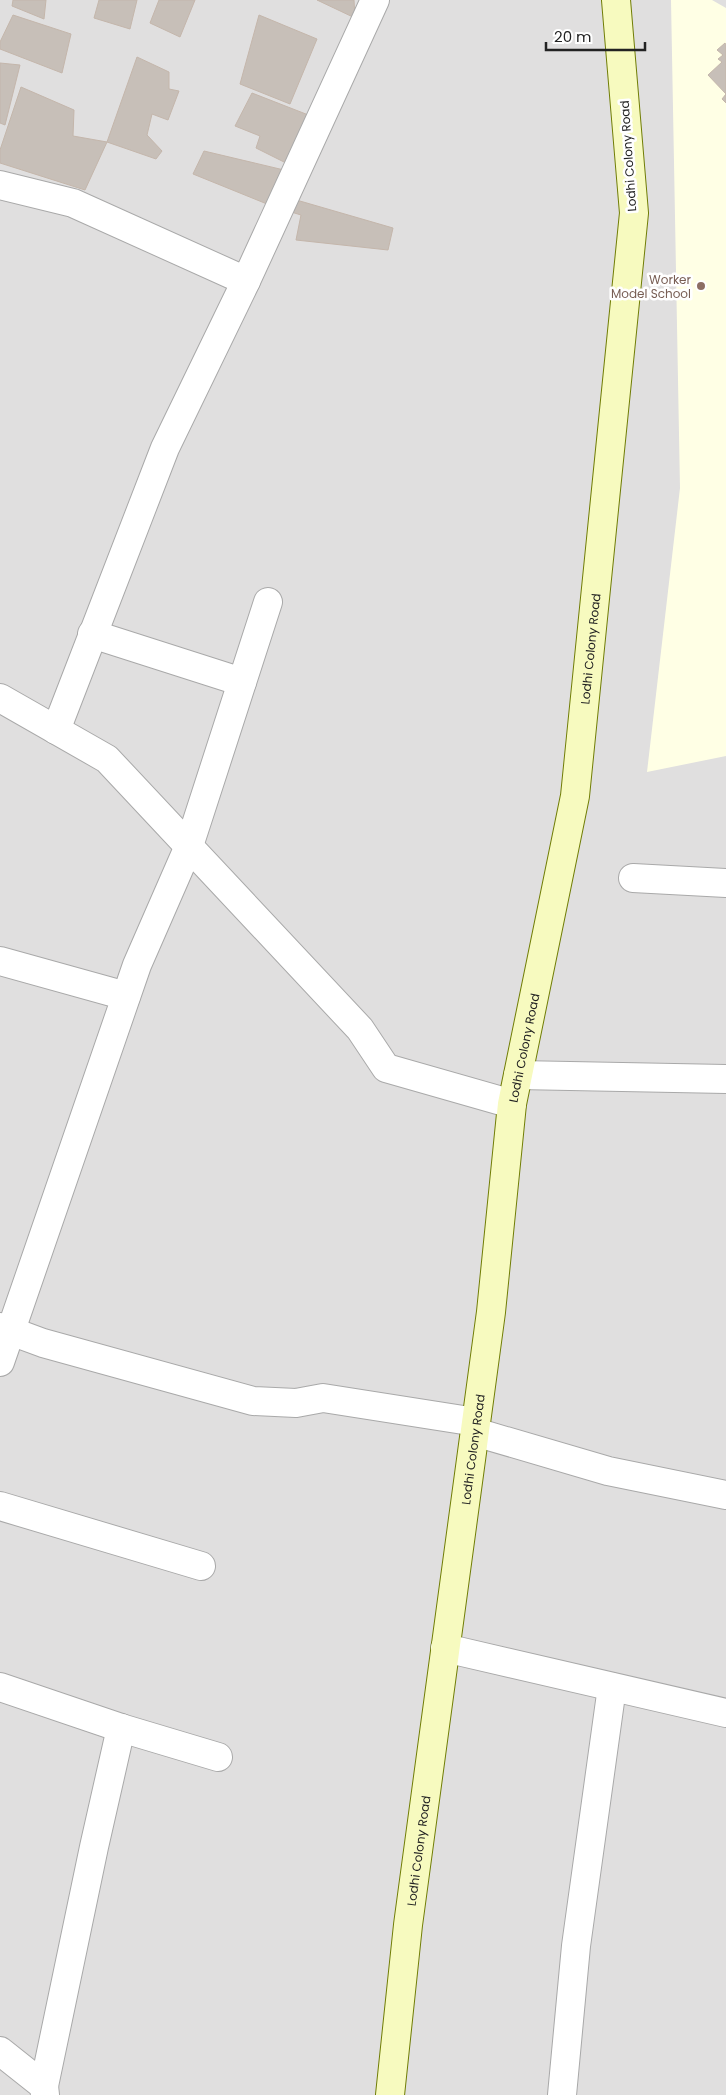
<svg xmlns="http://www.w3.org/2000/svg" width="726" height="2095" font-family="Poppins,sans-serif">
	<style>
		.residential { fill: #e0dfdf }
		.education { fill: #ffffe5 }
		.building { fill: #c7bfb8; stroke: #c4b6ab }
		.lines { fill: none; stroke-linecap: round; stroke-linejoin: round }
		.street-casing { stroke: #a9a9a9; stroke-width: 30 }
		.secondary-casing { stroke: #707d05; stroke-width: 30 }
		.street { stroke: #fff; stroke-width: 28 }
		.secondary { stroke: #f7fabf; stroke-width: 28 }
		.education-dot { fill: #8d6e63; stroke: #fff; stroke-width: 2 }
		.labels { text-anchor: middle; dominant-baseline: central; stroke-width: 5; stroke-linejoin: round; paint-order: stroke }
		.street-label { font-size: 12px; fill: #222; stroke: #fff }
		.education-label { font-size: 12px; fill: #785e54; stroke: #fff; text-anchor: end }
	</style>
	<rect width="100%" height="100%" fill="#f2efe9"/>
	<rect class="residential" x="0" y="0" width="726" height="2095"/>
	<polygon class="education" points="671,0 712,0 726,8 726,756 647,772 680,488"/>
	<g class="building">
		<polygon points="13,0 46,0 44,19 12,6"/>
		<polygon points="99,0 137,0 130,29 94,18"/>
		<polygon points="159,0 195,0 180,37 150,23"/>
		<polygon points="317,0 354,0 355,18"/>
		<polygon points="13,15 71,34 62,73 0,49 0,42"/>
		<polygon points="259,15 317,39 290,104 240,84"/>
		<polygon points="725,43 726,45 726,103 722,99 726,94 708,75 722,62 718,59 723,55 717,50"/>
		<polygon points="137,57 169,72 169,89 179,91 168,120 152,114 147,135 162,151 156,159 107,142"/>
		<polygon points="0,63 20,65 5,125 0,123"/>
		<polygon points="21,87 74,110 73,136 107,142 85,190 0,163 0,150"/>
		<polygon points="252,93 311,116 286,163 256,148 260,136 235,126"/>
		<polygon points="204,151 284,170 267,204 193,174"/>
		<polygon points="293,199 393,228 388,250 296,240 301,215 288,211"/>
	</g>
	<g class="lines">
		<defs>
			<g id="street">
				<polyline points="0,185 73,203 246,281"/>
				<polyline points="92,634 242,682"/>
				<polyline points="0,698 107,759 360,1029 386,1068 512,1104"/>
				<polyline points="56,730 165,448 246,281 375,0"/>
				<polyline points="633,878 726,883"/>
				<polyline points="0,961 126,996"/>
				<polyline points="518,1075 726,1079"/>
				<polyline points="0,1327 43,1343 253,1401 296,1403 323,1398 476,1422"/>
				<polyline points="0,1362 137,965 189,846 268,602"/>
				<polyline points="475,1432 608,1471 726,1495"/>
				<polyline points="0,1506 201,1566"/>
				<polyline points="445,1648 726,1713"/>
				<polyline points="0,1687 121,1728 218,1757"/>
				<polyline points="0,2051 44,2086 45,2095"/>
				<polyline points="44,2086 94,1847 121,1728"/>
				<polyline points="562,2095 576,1946 612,1687"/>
			</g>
			<g id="secondary">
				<path id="s1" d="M390,2095L408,1925L491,1312L512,1104L575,796L634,213L616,0"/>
			</g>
		</defs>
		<use href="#street" class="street-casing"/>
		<use href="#secondary" class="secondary-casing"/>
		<use href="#street" class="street"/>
		<use href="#secondary" class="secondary"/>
	</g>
	<circle class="education-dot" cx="701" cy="286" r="5"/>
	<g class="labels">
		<g class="street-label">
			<text transform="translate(628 156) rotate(-94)">Lodhi Colony Road</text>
			<text stroke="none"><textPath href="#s1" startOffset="1461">Lodhi Colony Road</textPath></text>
			<text stroke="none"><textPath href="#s1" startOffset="1056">Lodhi Colony Road</textPath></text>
			<text stroke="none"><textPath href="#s1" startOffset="651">Lodhi Colony Road</textPath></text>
			<text stroke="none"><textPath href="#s1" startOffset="246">Lodhi Colony Road</textPath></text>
		</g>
		<g class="education-label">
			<text x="691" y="279">Worker<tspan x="691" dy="14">Model School</tspan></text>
		</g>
	</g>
	<path d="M546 42v8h99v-8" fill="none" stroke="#222222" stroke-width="2.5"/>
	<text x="554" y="42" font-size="15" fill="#222222" stroke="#ffffff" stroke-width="4" paint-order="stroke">20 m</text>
</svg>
